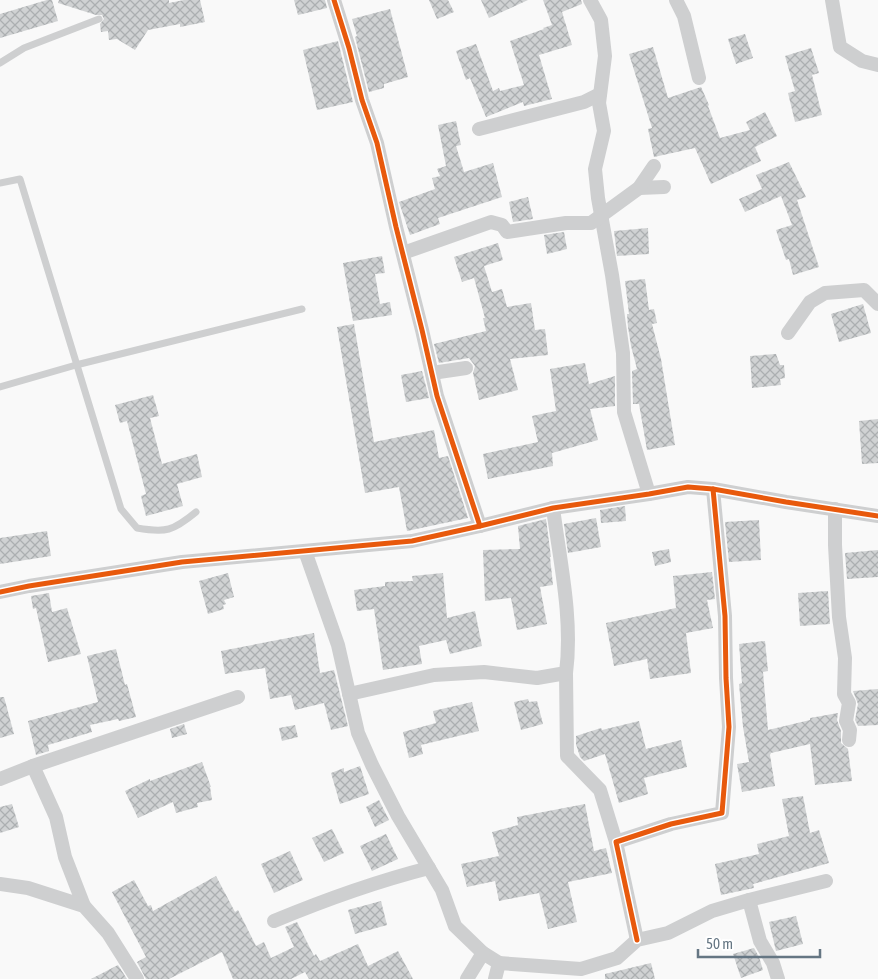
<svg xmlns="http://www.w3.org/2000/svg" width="878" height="979" font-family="'Asap Condensed',sans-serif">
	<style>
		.building { fill: url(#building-cross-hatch) }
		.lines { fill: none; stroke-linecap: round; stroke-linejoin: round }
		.lane { stroke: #cecfd0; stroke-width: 7 }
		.street { stroke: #cecfd0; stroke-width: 14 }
		.cycleway-casing { stroke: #fff; stroke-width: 8 }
		.cycleway { stroke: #e8590c; stroke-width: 5 }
	</style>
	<defs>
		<pattern id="building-cross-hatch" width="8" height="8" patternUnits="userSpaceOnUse" patternTransform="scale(1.25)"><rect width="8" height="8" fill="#d0d2d3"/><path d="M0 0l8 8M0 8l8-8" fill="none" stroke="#acafb1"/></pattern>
	</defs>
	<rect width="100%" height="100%" fill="#f9f9f9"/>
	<g class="building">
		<polygon points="47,0 52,0 58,21 0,38 0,14"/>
		<polygon points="59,0 169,0 169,3 184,0 200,0 205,22 180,27 180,24 148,30 135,50 117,39 109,40 108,31 101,32 100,24 104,19 102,15 96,15 58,3"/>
		<polygon points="294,0 325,0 327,8 298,15"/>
		<polygon points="429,0 448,0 454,12 437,19"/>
		<polygon points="481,0 528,0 489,18"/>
		<polygon points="543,0 581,0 582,4 562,12 572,45 539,55 552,99 524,106 523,102 486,117 470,78 466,80 456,51 476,44 493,91 499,88 500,91 524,85 510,41 544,29 543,28 552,25"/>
		<polygon points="390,9 408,77 384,84 384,88 369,92 355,37 357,36 352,19"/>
		<polygon points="745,34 753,58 736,64 728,39"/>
		<polygon points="338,41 353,102 317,110 303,50"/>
		<polygon points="653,47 668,98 701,87 709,105 708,106 720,138 750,130 746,122 765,112 777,136 755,147 761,161 711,184 695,148 654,157 648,129 652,128 629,54"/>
		<polygon points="811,48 819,73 812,75 822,115 795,122 788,93 795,91 785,56"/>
		<polygon points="456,121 461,145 456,146 464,172 493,163 502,197 438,218 440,224 410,235 399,202 435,189 432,178 440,176 437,169 446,166 438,125"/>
		<polygon points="789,162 806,197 797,200 819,267 793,275 789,259 786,260 776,230 792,225 781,196 745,212 739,199 762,189 756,175"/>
		<polygon points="528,197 533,219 513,222 509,202"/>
		<polygon points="648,228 649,254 617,256 614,231"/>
		<polygon points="564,232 567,249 547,254 544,235"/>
		<polygon points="498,243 503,260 484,266 492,292 502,289 507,307 531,303 535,330 545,329 548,355 510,359 518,390 479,400 473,373 475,366 469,358 439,363 434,344 486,331 483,318 485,318 474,278 462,282 454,257"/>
		<polygon points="382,256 385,273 375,274 380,304 390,302 392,315 353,321 343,263"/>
		<polygon points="645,279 649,310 654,309 657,323 652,324 661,359 675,445 647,450 639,404 633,404 632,371 637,369 631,346 628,327 627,314 629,314 625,281"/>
		<polygon points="863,304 871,333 839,342 831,314"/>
		<polygon points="354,324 374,442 434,430 439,458 448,456 468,518 407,531 399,487 365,493 337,327"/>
		<polygon points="776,354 780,365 784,365 785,378 780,379 781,385 752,388 750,356"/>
		<polygon points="585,363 589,384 615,376 615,406 590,409 598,440 552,453 553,466 488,479 483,454 538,442 532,416 556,411 550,369"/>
		<polygon points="422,371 429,398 406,402 401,375"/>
		<polygon points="153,395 159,416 150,418 162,464 197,454 202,477 177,484 183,506 146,516 141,496 146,494 127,421 120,423 115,405"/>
		<polygon points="878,419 878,463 862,464 859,421"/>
		<polygon points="625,506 626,521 601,523 600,510"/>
		<polygon points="596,518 601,547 568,553 564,524"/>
		<polygon points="546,519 551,557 550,557 553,585 540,587 547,624 517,630 511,598 485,601 483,550 520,549 518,526"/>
		<polygon points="759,520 761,560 729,562 725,522"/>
		<polygon points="47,531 51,556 0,564 0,538"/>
		<polygon points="669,549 671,562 655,566 652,552"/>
		<polygon points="878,550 878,577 847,579 845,553"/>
		<polygon points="712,572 715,599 707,600 713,628 686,633 691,673 650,679 647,659 614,666 606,623 676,608 673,576"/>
		<polygon points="228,573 234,597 224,600 226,604 223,605 224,609 208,614 199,581"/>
		<polygon points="443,573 447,618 475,611 482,646 450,654 446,640 419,646 422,664 383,670 374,609 357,611 354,590 385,586 385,582 413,581 412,576"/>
		<polygon points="828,591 830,624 800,626 798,593"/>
		<polygon points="49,593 52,612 67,608 81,654 48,662 36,608 33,609 31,596"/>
		<polygon points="314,633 320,673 334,670 348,726 331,730 324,703 295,710 291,695 270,699 265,668 225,674 221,651"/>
		<polygon points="765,641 768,671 763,672 768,730 810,720 810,718 838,713 837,720 841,731 841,743 848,749 852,781 815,785 810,744 771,753 770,755 775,786 742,792 737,764 749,762 743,727 739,684 742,683 739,644"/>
		<polygon points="116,649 125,685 127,684 136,717 119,721 118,719 90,725 92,732 48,745 49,751 36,755 28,721 98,702 87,656"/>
		<polygon points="878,689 878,725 858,726 855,720 858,704 853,691"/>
		<polygon points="0,697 4,697 14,734 0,738"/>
		<polygon points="528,699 529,702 537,701 543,724 521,730 514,702"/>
		<polygon points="472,702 479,731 421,745 423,754 409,758 403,732 436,723 433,711"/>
		<polygon points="639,721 646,749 681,740 687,767 644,778 648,794 619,803 605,754 584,761 580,757 576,744 576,736 601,728 602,730"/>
		<polygon points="184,724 187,734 172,738 170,729"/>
		<polygon points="295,725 298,737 282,741 279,728"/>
		<polygon points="202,762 211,787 210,787 212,800 197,803 198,807 176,813 173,802 138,818 125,791 150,779 150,781"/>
		<polygon points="360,766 369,794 340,804 331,773 344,768 344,772"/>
		<polygon points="803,796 810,833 819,830 829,863 753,884 754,888 721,895 715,864 759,854 757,844 789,836 782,799"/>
		<polygon points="379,800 389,820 375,827 366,807"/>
		<polygon points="12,804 19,827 0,833 0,807"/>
		<polygon points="585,804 594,851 606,848 612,873 568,882 577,922 548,929 539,893 499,901 495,881 467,887 461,864 499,856 492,832 518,825 517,817"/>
		<polygon points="332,829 344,853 324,862 312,838"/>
		<polygon points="386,834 398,859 372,871 360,846"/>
		<polygon points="290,851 303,880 274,893 261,864"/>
		<polygon points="216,876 235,912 238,910 256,946 264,942 271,958 294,947 285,927 297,922 314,956 316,954 320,961 358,944 368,966 398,951 413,979 309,979 305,972 291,979 233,979 222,952 169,979 146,979 137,962 146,957 112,892 134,880 148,906 151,905 153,911"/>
		<polygon points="381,901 387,925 355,934 348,910"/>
		<polygon points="796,916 803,944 776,951 769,922"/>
		<polygon points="754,948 759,957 763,970 741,978 733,954"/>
		<polygon points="651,963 655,979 605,979 605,974"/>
		<polygon points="118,965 127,979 91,979"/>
	</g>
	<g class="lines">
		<g class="lane">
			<polyline points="0,63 24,48 99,19"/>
			<path d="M0,183L20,179L121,509L137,528C166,533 173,531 196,512"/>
			<polyline points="0,387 76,365 302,309"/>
		</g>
		<g class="street">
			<polyline points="334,0 349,48 362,100 377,143 396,227 422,330 437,396 480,526"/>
			<polyline points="590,0 601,20 605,56 599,103 604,131 595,169 598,198 612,275 623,353 624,412 649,494"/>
			<polyline points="676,0 684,16 699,78"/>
			<polyline points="832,0 840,47 862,61 878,65"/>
			<polyline points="479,129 584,102 600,94"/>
			<polyline points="639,188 664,187"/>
			<polyline points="403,253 491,222 502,225 507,232 566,223 591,223 639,188 654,166"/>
			<polyline points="788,333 810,302 825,293 864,290 878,304"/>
			<polyline points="432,373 466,368"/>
			<polyline points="835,509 835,545 839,617 845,658 844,694 849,703 846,721 850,730 849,740"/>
			<polyline points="305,551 338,645 358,733 372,765 398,816 442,890 455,926 483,953 499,963 495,979"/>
			<polyline points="0,592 29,586 182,562 412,541 480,526 553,508 649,494 688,487 713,489 786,502 878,516"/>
			<polyline points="566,673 567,756 600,790 616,842"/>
			<path d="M349,694L434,675L484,672L537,678L566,673C573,619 560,562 553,508"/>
			<polyline points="33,766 238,697"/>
			<polyline points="0,779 33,766 56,817 65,857 84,906"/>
			<polyline points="0,884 28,888 84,906 108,933 137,979"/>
			<polyline points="749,900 760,941 773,963 778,979"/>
			<path d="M274,921C327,899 374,882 429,868"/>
			<polyline points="637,940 616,842 671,824 722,813 729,727 726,678 725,616 713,489"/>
			<polyline points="499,963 581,969 617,958 637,940 668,933 712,911 749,900 826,881"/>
			<polyline points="467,979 483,953"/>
		</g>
		<defs>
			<g id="cycleway">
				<polyline points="334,0 349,48 362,100 377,143 396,227 422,330 437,396 480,526"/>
				<polyline points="0,592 29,586 182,562 412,541 480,526 553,508 649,494 688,487 713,489 786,502 878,516"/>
				<polyline points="637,940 616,842 671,824 722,813 729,727 726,678 725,616 713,489"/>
			</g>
		</defs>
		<use href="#cycleway" class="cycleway-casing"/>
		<use href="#cycleway" class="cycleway"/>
	</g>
	<path d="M698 949v8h122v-8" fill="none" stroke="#657683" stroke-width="2.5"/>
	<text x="706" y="949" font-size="15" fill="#657683" stroke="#ffffff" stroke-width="4" paint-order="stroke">50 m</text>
</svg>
